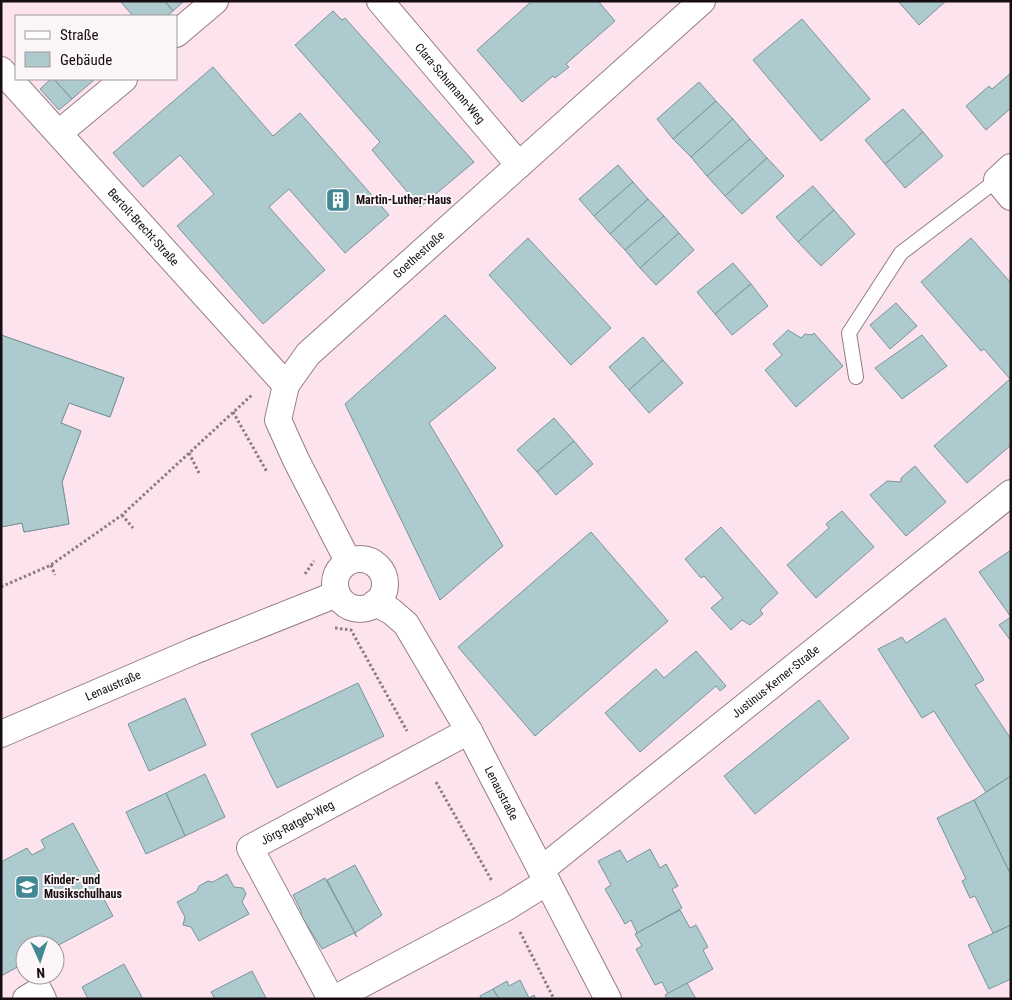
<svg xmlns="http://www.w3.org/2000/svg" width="1012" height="1000" font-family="'Roboto Condensed',sans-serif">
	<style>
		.building { fill: #adcbcf; stroke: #789599 }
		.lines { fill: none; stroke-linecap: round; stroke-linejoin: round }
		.service-casing { stroke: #957d88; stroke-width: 16 }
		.minor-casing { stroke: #957d88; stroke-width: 28 }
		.path { stroke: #8e7c84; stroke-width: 3; stroke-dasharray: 2.5 2.5; stroke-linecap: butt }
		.service { stroke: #fff; stroke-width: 14 }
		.minor { stroke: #fff; stroke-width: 26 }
		.labels { text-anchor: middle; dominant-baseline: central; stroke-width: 4; stroke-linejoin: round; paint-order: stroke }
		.street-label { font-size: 12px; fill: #160e12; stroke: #fcf6f9 }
		.poi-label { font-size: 12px; font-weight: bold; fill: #160e12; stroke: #fcf6f9; text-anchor: start }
	</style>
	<rect width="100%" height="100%" fill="#fde3ee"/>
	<g class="building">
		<polygon points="120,1 165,1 173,11 167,16 133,16"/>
		<polygon points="165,1 184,1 173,11"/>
		<polygon points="532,1 598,1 615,21 566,64 569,67 555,78 553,76 522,102 477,50"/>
		<polygon points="898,1 946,1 919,25"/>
		<polygon points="333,11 342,20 345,18 474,162 420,207 372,150 380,142 295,45"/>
		<polygon points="802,19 870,99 821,141 753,60"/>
		<polygon points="213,67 273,136 300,113 389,215 345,253 289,189 269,207 325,270 263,324 177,226 214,194 180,155 143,187 113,153"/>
		<polygon points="1011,73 1011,108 986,130 966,106 989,86 992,89"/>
		<polygon points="51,79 54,79 72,99 59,110 40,89"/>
		<polygon points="54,79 95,79 72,99"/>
		<polygon points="699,82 716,101 673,139 657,119"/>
		<polygon points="716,101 733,119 691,157 673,139"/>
		<polygon points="903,109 923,132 885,164 865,140"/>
		<polygon points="733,119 750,139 707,176 691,157"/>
		<polygon points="923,132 943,156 905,188 885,164"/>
		<polygon points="750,139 767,158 725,196 707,176"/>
		<polygon points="767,158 784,176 742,214 725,196"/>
		<polygon points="618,165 633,182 594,216 579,199"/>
		<polygon points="633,182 648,199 610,234 594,216"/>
		<polygon points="813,186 834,210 798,242 776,217"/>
		<polygon points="648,199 664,216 625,250 610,234"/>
		<polygon points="834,210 855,234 821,266 798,242"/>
		<polygon points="664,216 679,233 640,268 625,250"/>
		<polygon points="679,233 694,250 656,285 640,268"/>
		<polygon points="528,238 611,328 571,365 489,275"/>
		<polygon points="971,238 1011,283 1011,445 967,483 934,446 1010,379 984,349 981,351 921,282"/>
		<polygon points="733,263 751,284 715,314 697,292"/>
		<polygon points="751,284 768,306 732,335 715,314"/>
		<polygon points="896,303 917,326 890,349 870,325"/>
		<polygon points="445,315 496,368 429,423 503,546 440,600 345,404"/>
		<polygon points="788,330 801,338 805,334 812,335 814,333 843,366 796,407 765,370 782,355 773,344"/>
		<polygon points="1,335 124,378 110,417 69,403 61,423 81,431 62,482 69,524 24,532 22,523 1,527 1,410 37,423 47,396 1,379"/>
		<polygon points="1,335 124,378 110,417 69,403 61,423 81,431 62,482 69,524 24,532 22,523 1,527"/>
		<polygon points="922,335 947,366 902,399 875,368"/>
		<polygon points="643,337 663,360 629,390 609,367"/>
		<polygon points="663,360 683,383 649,413 629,390"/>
		<polygon points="554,418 574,441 537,472 517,450"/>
		<polygon points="574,441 593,464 556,495 537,472"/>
		<polygon points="915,466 946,502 906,536 870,495 887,481 901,482 901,478"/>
		<polygon points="842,511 874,547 816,598 787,565 829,528 826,524"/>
		<polygon points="721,527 778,593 760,610 763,614 750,625 742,620 731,630 711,608 723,598 704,576 701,578 685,559"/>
		<polygon points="591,532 668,621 535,736 458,647"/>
		<polygon points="1011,550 1011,617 979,572"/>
		<polygon points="1011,617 1011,641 999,625"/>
		<polygon points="945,618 984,680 975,685 1011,739 1011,776 986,792 934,711 922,718 878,649 902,637 906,643"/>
		<polygon points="696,651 726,686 720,691 716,686 640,752 605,713 656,669 664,678"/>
		<polygon points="358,683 384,736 277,788 251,734"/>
		<polygon points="185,698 206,745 149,771 128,724"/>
		<polygon points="819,700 849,738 755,814 724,776"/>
		<polygon points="205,774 225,817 185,836 166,793"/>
		<polygon points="1011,776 1011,872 1010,873 974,800"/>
		<polygon points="166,793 185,836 146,854 126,812"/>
		<polygon points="974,800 1011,875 1011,925 993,933 975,896 970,898 962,881 966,879 937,818"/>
		<polygon points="73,823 101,875 93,879 113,916 55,947 55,945 25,945 25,963 1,976 1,862 27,848 32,855 45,848 41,840"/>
		<polygon points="650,849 660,868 666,864 678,886 672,889 682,908 637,933 631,920 625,924 605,889 611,885 598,861 620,850 627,862"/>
		<polygon points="355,865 382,915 355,933 327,880"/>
		<polygon points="227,874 234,887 243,888 246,894 242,902 249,914 199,941 191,927 183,925 185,917 177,902 197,891 199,886 208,881 213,882"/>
		<polygon points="325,878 357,937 354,933 322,949 300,914 302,913 293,895"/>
		<polygon points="680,910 690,928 696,925 708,947 703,950 713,969 668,994 662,982 655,985 636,949 642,946 635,934"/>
		<polygon points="1011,925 1011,979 989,989 968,945"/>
		<polygon points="124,964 143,999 88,999 82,987"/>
		<polygon points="252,971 266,998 215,999 211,992"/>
		<polygon points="520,980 529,998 534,995 536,999 499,999 493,989 507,981 509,986"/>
		<polygon points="687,983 696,999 667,999 665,995"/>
		<polygon points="493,989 499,999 481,999 480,996"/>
	</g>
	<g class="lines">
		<defs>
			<polyline id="service" points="856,377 849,333 901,253 997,180"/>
			<g id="minor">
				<path id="s1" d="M380,1L519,165"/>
				<polyline points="176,34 215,1"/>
				<path id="s2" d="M1,70L286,385"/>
				<polyline points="59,133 124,79"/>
				<polyline points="1011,167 997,180 1011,197"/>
				<circle cx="360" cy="584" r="25"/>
				<path id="s3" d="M348,561L296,460L278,420L286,385L308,354L702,1"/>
				<path id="s4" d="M375,603L391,611L406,624L469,731L608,999"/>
				<path id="s5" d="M1,734L194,651L337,594"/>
				<path id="s6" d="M541,870L1011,493"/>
				<polyline points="26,999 39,991 43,999"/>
				<path id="s7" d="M331,999L250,848L469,731"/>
				<polyline points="334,999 507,907 547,882"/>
			</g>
		</defs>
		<use href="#service" class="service-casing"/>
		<use href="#minor" class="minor-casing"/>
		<g class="path">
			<polyline points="233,412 267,472"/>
			<polyline points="189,453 199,473"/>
			<polyline points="122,515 133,528"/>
			<polyline points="51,565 55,575"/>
			<polyline points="305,574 314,561"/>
			<polyline points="1,587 51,565 122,515 253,394"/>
			<polyline points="335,628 351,630 407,731"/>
			<polyline points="436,782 492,881"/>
			<polyline points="520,932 554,999"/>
		</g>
		<use href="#service" class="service"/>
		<use href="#minor" class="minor"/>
	</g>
	<defs>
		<symbol id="building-square" viewBox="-11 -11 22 22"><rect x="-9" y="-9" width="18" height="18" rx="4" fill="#428892" stroke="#fcf6f9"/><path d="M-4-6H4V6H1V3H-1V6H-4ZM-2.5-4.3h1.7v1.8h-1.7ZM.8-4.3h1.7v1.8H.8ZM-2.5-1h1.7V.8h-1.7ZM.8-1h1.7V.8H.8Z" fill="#fff"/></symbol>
		<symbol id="school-square" viewBox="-11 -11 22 22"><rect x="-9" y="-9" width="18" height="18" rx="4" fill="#428892" stroke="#fcf6f9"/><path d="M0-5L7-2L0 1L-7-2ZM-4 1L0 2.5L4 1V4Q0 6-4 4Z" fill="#fff"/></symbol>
	</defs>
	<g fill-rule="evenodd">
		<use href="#building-square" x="324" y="186" width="28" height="28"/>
		<use href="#school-square" x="13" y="873" width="28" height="28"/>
	</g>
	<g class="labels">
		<g class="street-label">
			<text stroke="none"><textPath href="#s1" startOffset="108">Clara-Schumann-Weg</textPath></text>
			<text stroke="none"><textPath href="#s2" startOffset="212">Bertolt-Brecht-Straße</textPath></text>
			<text stroke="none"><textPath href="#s3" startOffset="380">Goethestraße</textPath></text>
			<text stroke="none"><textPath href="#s6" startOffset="301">Justinus-Kerner-Straße</textPath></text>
			<text stroke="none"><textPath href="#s5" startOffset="122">Lenaustraße</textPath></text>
			<text stroke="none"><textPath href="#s4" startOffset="232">Lenaustraße</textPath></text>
			<text stroke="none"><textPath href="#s7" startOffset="225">Jörg-Ratgeb-Weg</textPath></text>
		</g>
		<g class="poi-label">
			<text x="356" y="200">Martin-Luther-Haus</text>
			<text x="44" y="880">Kinder- und<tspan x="44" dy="14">Musikschulhaus</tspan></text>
		</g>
	</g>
	<rect width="1012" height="1000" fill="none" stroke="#160e12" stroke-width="5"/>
	<rect x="15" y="15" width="162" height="65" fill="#fcf6f9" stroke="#a0999d"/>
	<rect x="25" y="31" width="25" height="8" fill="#ffffff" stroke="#a0999d"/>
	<text x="60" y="40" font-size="15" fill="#160e12">Straße</text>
	<rect x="25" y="52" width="25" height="15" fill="#adcbcf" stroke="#a0999d"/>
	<text x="60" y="65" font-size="15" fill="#160e12">Gebäude</text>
	<g transform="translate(40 960) rotate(177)"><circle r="24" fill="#fcf6f9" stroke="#a0999d"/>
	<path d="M0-4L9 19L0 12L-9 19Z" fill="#428892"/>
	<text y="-8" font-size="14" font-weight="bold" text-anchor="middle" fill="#160e12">N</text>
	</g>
</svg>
